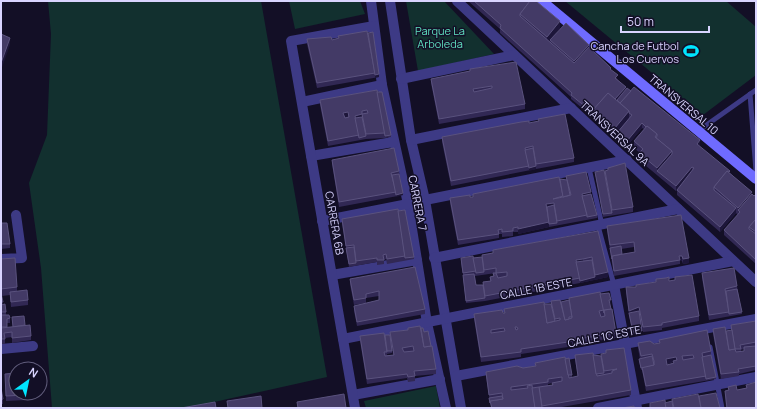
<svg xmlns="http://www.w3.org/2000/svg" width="757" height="409" font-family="Manrope,sans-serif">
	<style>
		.green { fill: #12302f }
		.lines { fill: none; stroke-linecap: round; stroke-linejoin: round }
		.service { stroke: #3d3a85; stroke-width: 5 }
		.minor { stroke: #3d3a85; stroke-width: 10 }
		.secondary { stroke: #6f6bff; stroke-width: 10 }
		.wall { fill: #312854; fill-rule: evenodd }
		.shaded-wall { fill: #1d163a }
		.building { fill: #433a66; stroke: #5a527e; fill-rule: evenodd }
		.labels { text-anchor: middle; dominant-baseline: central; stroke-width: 3; stroke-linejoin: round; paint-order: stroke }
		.park-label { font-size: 11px; fill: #5fe0c0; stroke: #130f26 }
		.poi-label { font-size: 11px; fill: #d9d4ff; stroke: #130f26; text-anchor: end }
		.street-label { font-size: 11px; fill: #d9d4ff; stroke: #130f26 }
	</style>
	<rect width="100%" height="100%" fill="#130f26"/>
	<g class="green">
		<polygon points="48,1 261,1 327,377 187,408 52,408 41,268 29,183 47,135 51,34"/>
		<polygon points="289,1 360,1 365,14 295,29"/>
		<polygon points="406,1 444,1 494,54 418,71"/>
		<polygon points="565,1 726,1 756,27 756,75 703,115"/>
		<polygon points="436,386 440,408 366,408 364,401"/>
	</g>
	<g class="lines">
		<g class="service">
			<polyline points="750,94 756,171"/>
			<polyline points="698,131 756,90"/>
			<polyline points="589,168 602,225"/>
			<polyline points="598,226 614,285"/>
			<polyline points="710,347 722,408"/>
		</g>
		<g class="minor">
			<polyline points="371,1 382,85 408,204 427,323 446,408"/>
			<polyline points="390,1 411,140 425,200 461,408"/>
			<polyline points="457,1 756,282"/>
			<polyline points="401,79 514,55"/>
			<polyline points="302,102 382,85"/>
			<polyline points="411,140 571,108"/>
			<polyline points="311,156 393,142"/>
			<polyline points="425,200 627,160"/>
			<polyline points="322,221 408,204"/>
			<polyline points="434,258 678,209"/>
			<polyline points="1,259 22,258 16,215"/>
			<polyline points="332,275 417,260"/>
			<polyline points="614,285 637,408"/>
			<polyline points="343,339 733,261"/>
			<polyline points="1,349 33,346"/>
			<polyline points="456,376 756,319"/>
			<polyline points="353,395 440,379"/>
			<polyline points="355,408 291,41 374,26"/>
			<polyline points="598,408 756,377"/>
		</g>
		<polyline class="secondary" points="542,1 756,179"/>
	</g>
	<g class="wall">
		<polygon points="468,1 536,1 560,28 549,42 550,43 550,40 589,47 611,70 618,80 626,90 700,145 699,146 730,173 754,196 756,194 756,264 724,235 724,230 738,215 736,213 720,232 677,195 677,190 676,191 639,160 640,153 634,148 634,141 644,129 642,128 627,146 617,138 617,133 615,135 571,99 571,97 500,33 500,29"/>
		<polygon points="338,36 379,77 317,88 307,44 307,39 332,40 338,39"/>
		<polygon points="470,71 525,104 525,109 439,124 431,83 431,79"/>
		<polygon points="377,90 391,135 391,137 385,138 366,139 328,146 320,105 320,100"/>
		<polygon points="529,123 574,158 574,162 536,169 451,186 442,142 442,137"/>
		<polygon points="332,160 399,171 403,195 339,207 332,164"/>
		<polygon points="608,168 633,207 633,212 603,217 595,172 605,176 605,171 608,170"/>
		<polygon points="566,176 591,194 597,215 597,218 549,227 518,234 518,232 513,232 513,236 502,237 502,234 499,234 499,238 458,245 450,203 450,198 470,197 473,197 473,194 560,179 566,180"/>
		<polygon points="398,211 414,257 414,259 387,264 386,259 384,260 384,264 377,265 377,262 349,267 342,224 342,219"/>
		<path d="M681,215L689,263L683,264L682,261H680V264L614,276L607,231V226ZM634,247L635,252L622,254L621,249Z"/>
		<polygon points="1,223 10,244 10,248 1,249"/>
		<path d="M598,231L608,277L580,283L485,301L466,303L463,278V275L461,263V258H473L482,257V255L493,253V250ZM493,273V276L490,277V281L483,282V285H476L475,276L496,273Z"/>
		<polygon points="1,259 17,287 17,291 28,300 28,305 11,307 10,295 2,296 3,305 6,312 6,315 10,318 10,323 7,323 7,328 25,325 31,336 31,340 12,343 12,337 5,338 5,344 1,344"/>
		<polygon points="702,273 737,286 742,314 709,320 702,278"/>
		<polygon points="675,277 699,316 699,321 662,328 662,330 643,332 640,318 642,333 633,334 629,316 626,292 626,287 636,287 636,285 656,282 656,279 669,281 675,280"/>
		<polygon points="350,279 425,309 425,314 357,326 354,311 354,306 379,300 379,296 366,298 366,303 354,305 350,284"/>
		<polygon points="600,294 611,302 609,303 616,333 616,338 572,345 572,342 568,343 568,347 521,354 521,357 481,362 474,319 474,314 504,313 504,309 551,304 551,301 561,302 569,300 569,298"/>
		<path d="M756,321V370L739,374V376L721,379L713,334V329L726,331H731V325ZM744,349V351H741V350Z"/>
		<path d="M408,328H421L424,332L436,369V374L415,376V381L408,382L407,378L367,384L360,341V336L390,335V332L408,330ZM392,347L393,355H387V354L392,353Z"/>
		<path d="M659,340L711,351V355L716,377V379L646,391L642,370H641L639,361V359H640L638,348V343L654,344L659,343ZM673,362V364L667,365V364Z"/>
		<path d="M606,350L631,390V395L556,408H491L486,377V372L523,368L535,366V363L565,359L572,375V377L569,378L578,377L575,360V355L601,356L606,353ZM552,383V385L548,386V384Z"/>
		<polygon points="5,374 26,393 26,400 6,401"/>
		<polygon points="746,385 756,408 726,408 725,391 728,391 728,387 737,390 746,388"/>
		<polygon points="1,388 3,399 3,404 1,404"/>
	</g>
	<g class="shaded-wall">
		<polygon points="560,21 560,28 547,44 547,37"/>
		<polygon points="10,38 10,45 1,70 1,63"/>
		<polygon points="589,45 589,52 574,68 574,61"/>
		<polygon points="379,74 379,77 375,78 375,75"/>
		<polygon points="626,87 626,92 616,104 614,100"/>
		<polygon points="629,111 629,118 615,135 615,128"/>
		<polygon points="348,112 348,117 343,118 343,113"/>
		<polygon points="362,114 362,119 355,121 355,116"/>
		<polygon points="642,123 642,128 627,146 627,141"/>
		<polygon points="700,140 700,145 697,149 697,144"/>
		<polygon points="672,151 672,158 657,171 657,168"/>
		<polygon points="536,166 536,169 529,171 529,168"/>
		<polygon points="692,167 692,172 676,191 676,186"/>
		<polygon points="591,192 591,197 582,199 582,194"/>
		<polygon points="752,192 752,199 740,212 738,210 738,208"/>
		<polygon points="403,193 403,195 396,197 396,195"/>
		<polygon points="563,196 563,201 554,204 554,208 547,209 546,204 553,199"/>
		<polygon points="736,208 736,213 720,232 720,227"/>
		<polygon points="549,222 549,227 518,234 518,229"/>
		<polygon points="679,256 682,256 682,261 680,261"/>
		<polygon points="689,258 689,263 683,264 683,259"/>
		<polygon points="583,259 583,263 576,265 576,260"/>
		<polygon points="608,272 608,277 580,283 580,281 595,277 595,275"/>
		<polygon points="639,307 639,312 629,313 629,311"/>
		<polygon points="676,357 676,361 666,364 666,359"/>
	</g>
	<g class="building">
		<polygon points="474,1 530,1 520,14 520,16 574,63 589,47 611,68 610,69 618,75 615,78 626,87 615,99 608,93 593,110 593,113 571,95 572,93 500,28 501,25"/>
		<polygon points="530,1 536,1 560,21 547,37 520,14"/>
		<polygon points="566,23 589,45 574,61 550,40"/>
		<polygon points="367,31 375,73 317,83 307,39 331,37 332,40 339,38 338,36"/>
		<polygon points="373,32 379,74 375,75 368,33"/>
		<polygon points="1,34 10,38 1,63"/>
		<path d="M516,62L525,104L439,119L431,79L470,71V69ZM492,86V88L474,92L473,89Z"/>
		<polygon points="634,87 700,140 697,144 730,171 729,172 727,171 714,187 714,190 736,208 720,227 677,190 694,168 692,167 676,186 657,171 672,154 672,151 656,138 657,136 657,134 647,126 646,127 642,123 627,141 617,133 632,115 629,113 629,111 620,103"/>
		<polygon points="627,88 631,91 620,103 617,100"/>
		<path d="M377,90L385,133L366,134L362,114L355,116L359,135L328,141L320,100ZM367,110L368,113L362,114V111ZM348,112L349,117L345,118L343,113Z"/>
		<polygon points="377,92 382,92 391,135 385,136"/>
		<polygon points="608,93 629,111 615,128 593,110"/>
		<polygon points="565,114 574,158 536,164 533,146 525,148 529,166 451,181 442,137 521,122 529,121 529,123 539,121 538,119"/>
		<polygon points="362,117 366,136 359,138 355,118"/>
		<polygon points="647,126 657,134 655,137 672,151 657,168 639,153 643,149 634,141"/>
		<polygon points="394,148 399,171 391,173 396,192 339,202 332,160"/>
		<polygon points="533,148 536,166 529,168 525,150"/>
		<polygon points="625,163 633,207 612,210 605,171 608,170 608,168"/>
		<polygon points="604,170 612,213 603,214 595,172"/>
		<polygon points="727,171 752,192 738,208 714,187"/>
		<polygon points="586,172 591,192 582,194 587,215 557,221 554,203 546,204 549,222 518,229 518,227 513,228 513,231 502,232 502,229 498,230 499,234 458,240 450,198 470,195 470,197 473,197 473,194 559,177 563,196 553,199 563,197 571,195 566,176"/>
		<polygon points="399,174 403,193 396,195 392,175"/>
		<polygon points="560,179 567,180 570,195 563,197"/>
		<polygon points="591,194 597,215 587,217 587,215 582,196"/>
		<polygon points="752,194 754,196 756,194 756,219 749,227 749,229 756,234 756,260 724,230 740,212 738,210"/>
		<polygon points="554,205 557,223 549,224 547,207"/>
		<polygon points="398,209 405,256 387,259 386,254 383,255 384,260 377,260 377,258 356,261 354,245 346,246 342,219"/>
		<polygon points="405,210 414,257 405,258 398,211"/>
		<polygon points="681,215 689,258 683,259 682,256 679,256 680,260 614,271 612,256 635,252 634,242 610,245 607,226"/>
		<polygon points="756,219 756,232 749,227"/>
		<polygon points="1,223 7,223 10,244 1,244"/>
		<polygon points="598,231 608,272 595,275 592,257 583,259 576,260 580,278 485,296 483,282 491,281 490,277 494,276 493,273 496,273 498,278 507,276 507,272 496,273 496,268 484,270 482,255 493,253 493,250"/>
		<polygon points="621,246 622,254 612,256 612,259 610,248"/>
		<polygon points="354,247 356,263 349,264 346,248"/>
		<polygon points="473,256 476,271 463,273 461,258"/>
		<polygon points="482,257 484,272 476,273 473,258"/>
		<polygon points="15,258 17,287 1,289 1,259"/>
		<polygon points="592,260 595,277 580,281 576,262"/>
		<polygon points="415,267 425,309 357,322 354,306 379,300 379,291 366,294 366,298 354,300 350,279"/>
		<polygon points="734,268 737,286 725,289 729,312 709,315 702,273"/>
		<polygon points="474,274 476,285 483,285 485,298 466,301 463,275"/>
		<polygon points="692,275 699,316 662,323 662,325 643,327 639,307 629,311 626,287 636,287 636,285 656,282 656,279 666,278 669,277 669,281 675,280 675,277"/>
		<polygon points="737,289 742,312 729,314 726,291"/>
		<polygon points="27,290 28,300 11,302 10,292"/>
		<path d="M600,292L604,310L599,311L601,317L605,316L604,310L612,309L616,333L572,340V337L568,338V342L521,349V352L481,357L474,314L502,310L503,313H505L504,309L544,302L547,323L560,320V318L555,319L551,301L560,300L565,320L572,318L569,298ZM515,327H517L518,329L516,330ZM504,328L505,331L491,333V330Z"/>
		<polygon points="1,293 3,302 1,302"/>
		<polygon points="609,293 611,300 609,300 611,309 604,310 604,313 600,294"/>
		<polygon points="569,300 572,317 569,317 569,319 565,320 561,302"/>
		<polygon points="5,304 6,312 1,312 1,305"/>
		<polygon points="544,304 551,304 555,321 547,323"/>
		<polygon points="639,311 642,331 633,332 629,313"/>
		<polygon points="1,315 9,315 10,318 7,319 7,327 1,327"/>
		<polygon points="24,316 25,325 13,327 12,317"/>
		<polygon points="756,321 756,342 740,345 741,349 735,349 736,352 744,351 744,347 756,346 756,366 738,369 739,372 721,374 713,329 725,327 729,350 735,349 731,325"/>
		<polygon points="30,325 31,336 12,338 12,332 4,333 5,339 1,339 1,328"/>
		<path d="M420,326L424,347L432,346L436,369L414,371L415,376L408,377L407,374L367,379L360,336L384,333L387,352H384L385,356L394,355L390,332L408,330V328ZM413,346L414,351L404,352L402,348Z"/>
		<polygon points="421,328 423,328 424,332 428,331 431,346 424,347"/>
		<path d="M707,330L711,351L702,353L706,376L646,386L642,367L654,365V361L652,354L641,356L638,343L650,341L654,344L660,343L659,340ZM693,355L694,358L683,360L682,356ZM676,357L677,360L673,361L674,363L667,365L666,359Z"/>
		<polygon points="732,330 735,349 729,350 726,331"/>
		<polygon points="385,335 390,335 392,351 387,351"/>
		<polygon points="624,348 631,390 542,406 539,387 553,385 552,383 562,381 562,377 548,379 548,382 511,387 511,390 528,388 527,386 532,385 535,408 492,408 490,401 503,399 502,393 489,395 486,372 517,366 523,368 536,366 535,363 565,357 569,378 578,376 575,355 593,353 597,376 612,373 612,371 617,369 604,371 601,354 606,353 606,350"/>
		<polygon points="593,355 601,356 604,373 596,374"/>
		<polygon points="711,355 716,377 706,379 702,357"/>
		<polygon points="652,356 654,365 641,368 639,359"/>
		<polygon points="569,358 572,375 568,375 565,359"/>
		<polygon points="16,373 16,393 26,393 26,395 6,396 5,374"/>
		<polygon points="756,382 756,408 727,408 725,391 729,390 728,387 736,385 737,390 747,388 746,385"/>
		<polygon points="539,387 542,408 535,408 532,388"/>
		<polygon points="1,388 3,399 1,400"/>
		<polygon points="716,393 720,408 701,408 699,396"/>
		<polygon points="344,394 346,408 298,408 297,402"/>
		<polygon points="698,394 701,408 674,408 672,399"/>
		<polygon points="261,396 262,408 228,408 227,401"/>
		<polygon points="502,396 503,399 490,401 490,403 489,398"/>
		<polygon points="665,400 666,408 650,408 650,403"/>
		<polygon points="672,401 673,408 666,408 665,403"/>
		<polygon points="215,402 216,408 181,408"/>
		<polygon points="634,406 634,408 622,408"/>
	</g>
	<defs>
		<symbol id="stadium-bare" viewBox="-9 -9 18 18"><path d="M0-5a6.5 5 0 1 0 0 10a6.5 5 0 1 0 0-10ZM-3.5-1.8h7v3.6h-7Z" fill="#00e5ff" stroke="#130f26" stroke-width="2.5" paint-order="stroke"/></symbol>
	</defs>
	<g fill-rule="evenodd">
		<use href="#stadium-bare" x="680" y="40" width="22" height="22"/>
	</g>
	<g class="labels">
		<g class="park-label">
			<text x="440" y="30">Parque La<tspan x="440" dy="13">Arboleda</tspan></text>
		</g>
		<g class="poi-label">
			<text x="679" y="45">Cancha de Futbol<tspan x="679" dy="13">Los Cuervos</tspan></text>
		</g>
		<g class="street-label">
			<text transform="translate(684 104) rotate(40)">TRANSVERSAL 10</text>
			<text transform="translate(615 133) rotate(43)">TRANSVERSAL 9A</text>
			<text transform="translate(418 203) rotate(79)">CARRERA 7</text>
			<text transform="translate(335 223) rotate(80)">CARRERA 6B</text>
			<text transform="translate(536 288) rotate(-11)">CALLE 1B ESTE</text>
			<text transform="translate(604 336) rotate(-11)">CALLE 1C ESTE</text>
		</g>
	</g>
	<rect width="757" height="409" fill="none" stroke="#d9d4ff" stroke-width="4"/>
	<g transform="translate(28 381) rotate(33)"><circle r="19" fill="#130f26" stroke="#625e7d"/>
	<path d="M0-3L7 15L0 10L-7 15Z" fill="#00e5ff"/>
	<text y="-6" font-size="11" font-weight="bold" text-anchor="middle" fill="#d9d4ff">N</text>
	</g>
	<path d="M621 26v6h88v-6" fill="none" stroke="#d9d4ff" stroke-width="2"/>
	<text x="627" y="26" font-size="12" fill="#d9d4ff" stroke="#130f26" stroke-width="3" paint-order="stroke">50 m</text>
</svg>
